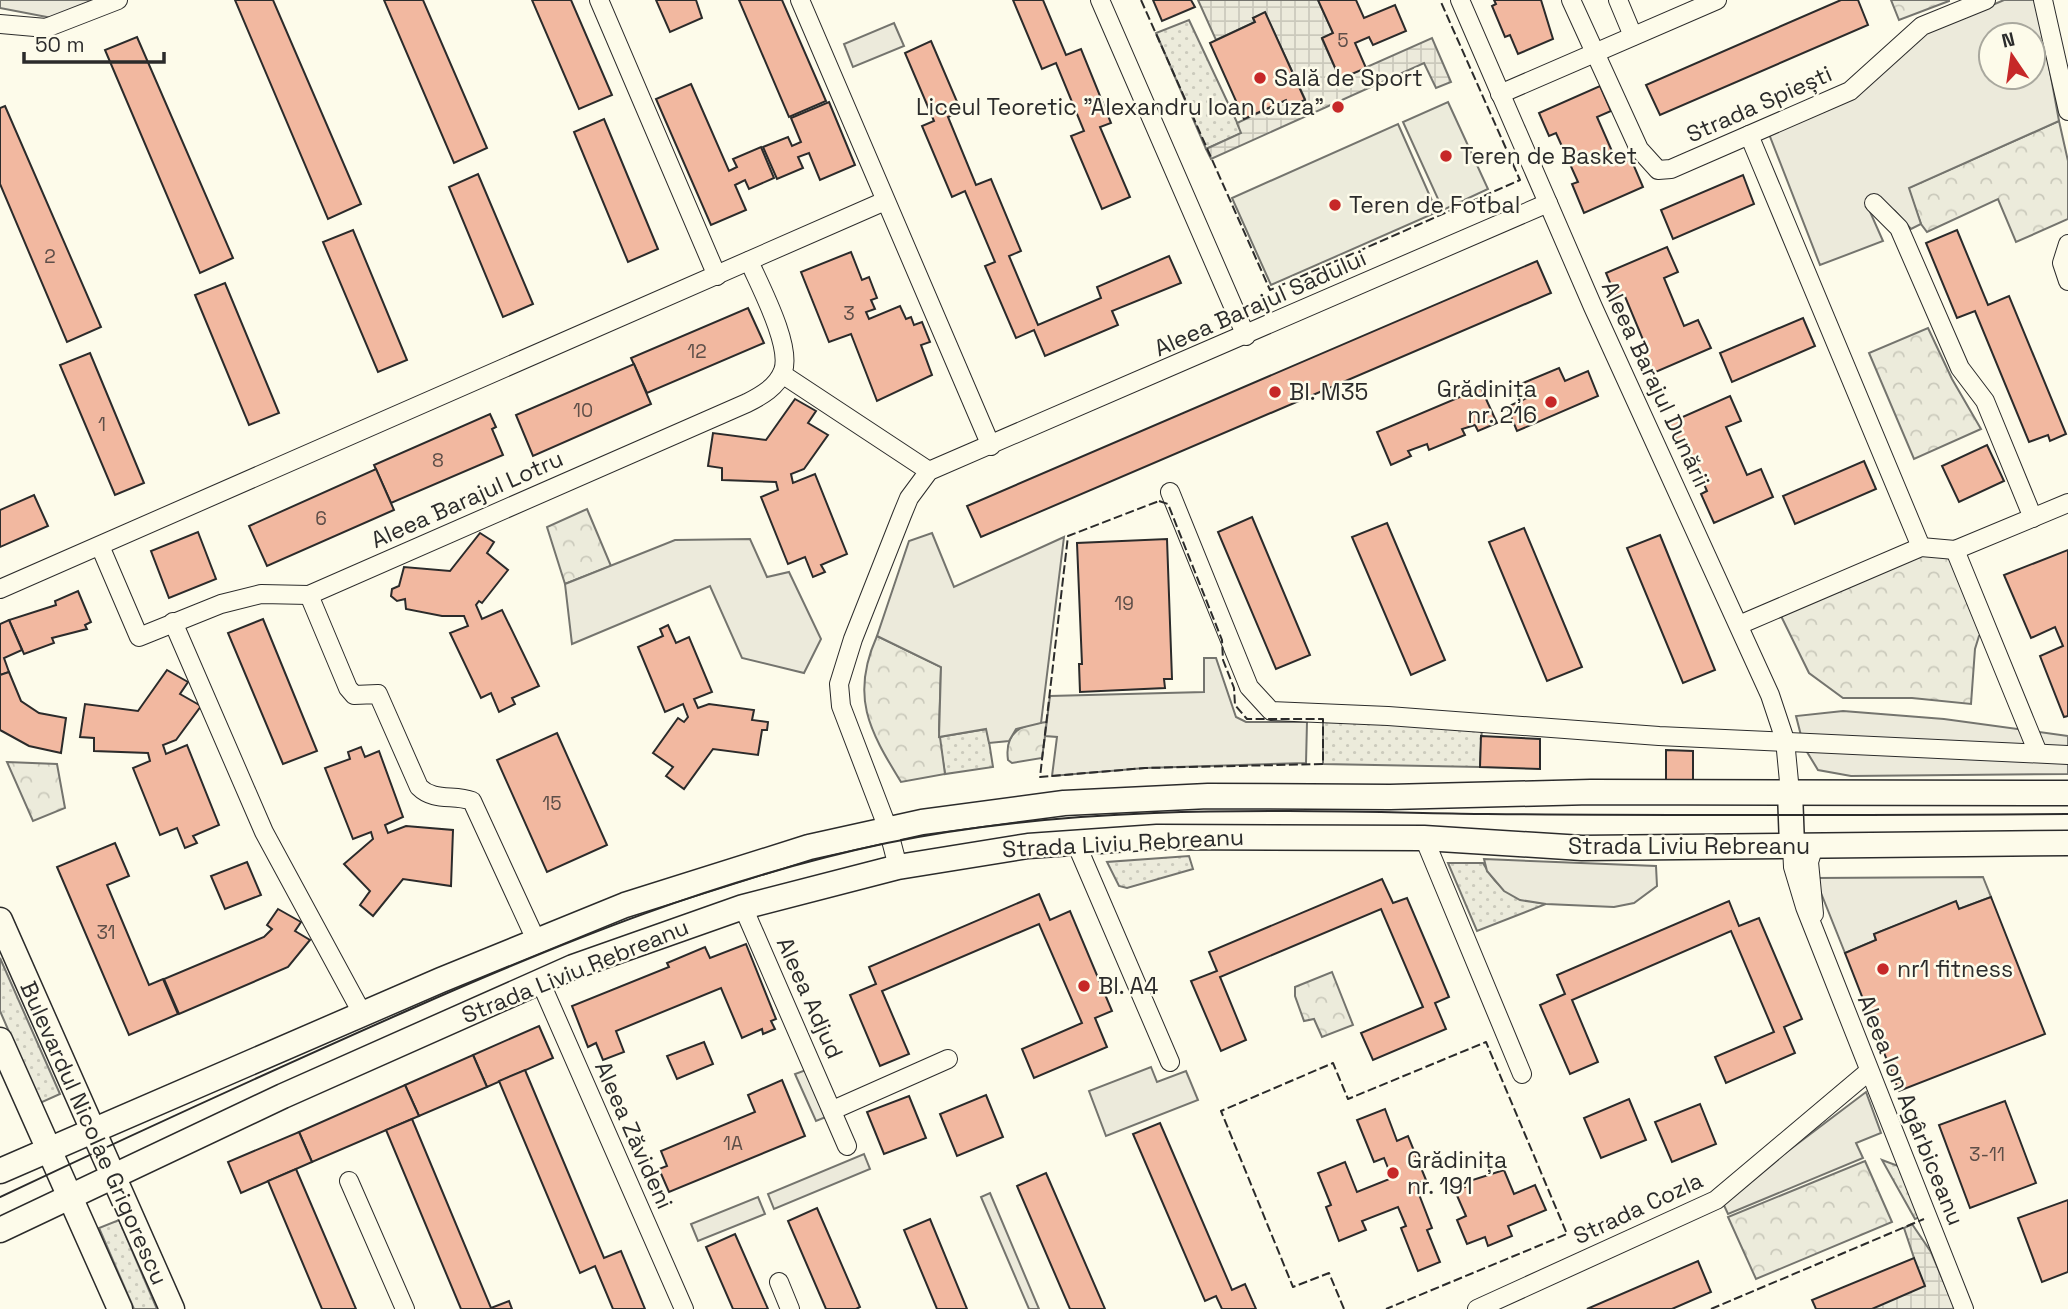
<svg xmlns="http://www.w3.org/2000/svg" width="2068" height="1309" font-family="'Space Grotesk',sans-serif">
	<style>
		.grass { fill: url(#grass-dots); stroke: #74746e; stroke-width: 2 }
		.park { fill: url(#park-crowns); stroke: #74746e; stroke-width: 2 }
		.pitch { fill: #ecebdb; stroke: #74746e; stroke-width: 2 }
		.parking { fill: #eceadb; stroke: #74746e; stroke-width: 2; fill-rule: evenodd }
		.plaza { fill: url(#plaza-grid); stroke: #74746e; stroke-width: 2 }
		.building { fill: #f2b8a0; stroke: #2b2b2b; stroke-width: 2 }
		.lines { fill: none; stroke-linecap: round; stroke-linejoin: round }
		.street-casing { stroke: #2b2b2b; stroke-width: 20 }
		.secondary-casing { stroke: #2b2b2b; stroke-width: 27 }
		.street { stroke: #fdfbea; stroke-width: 18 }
		.secondary { stroke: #fdfbea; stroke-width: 24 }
		.tram { stroke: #2b2b2b; stroke-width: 2 }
		.fence { stroke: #2b2b2b; stroke-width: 2; stroke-dasharray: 9 3.5; stroke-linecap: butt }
		.poi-dot { fill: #c62828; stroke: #fdfbea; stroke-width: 2.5 }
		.labels { text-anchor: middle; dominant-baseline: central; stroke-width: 5; stroke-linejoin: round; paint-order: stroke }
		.number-label { font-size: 19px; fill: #5d4e48 }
		.poi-label { font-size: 23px; fill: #2b2b2b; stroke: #fdfbea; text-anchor: start }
		.street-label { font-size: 23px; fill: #2b2b2b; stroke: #fdfbea }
	</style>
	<defs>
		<pattern id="grass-dots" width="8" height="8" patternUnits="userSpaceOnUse" patternTransform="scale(1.75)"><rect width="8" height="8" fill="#ecebdb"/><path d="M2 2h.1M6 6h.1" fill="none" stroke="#cbcabc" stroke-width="1.8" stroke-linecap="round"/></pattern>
		<pattern id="park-crowns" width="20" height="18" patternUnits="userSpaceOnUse" patternTransform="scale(1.75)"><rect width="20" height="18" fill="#ecebdb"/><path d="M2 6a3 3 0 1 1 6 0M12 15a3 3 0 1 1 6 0" fill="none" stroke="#cbcabc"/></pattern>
		<pattern id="plaza-grid" width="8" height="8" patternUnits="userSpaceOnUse" patternTransform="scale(1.75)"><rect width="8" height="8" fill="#eceadb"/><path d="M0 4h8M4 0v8" fill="none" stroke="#cbc9bc"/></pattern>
	</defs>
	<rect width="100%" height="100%" fill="#fdfbea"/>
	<g class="grass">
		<polygon points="1189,20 1242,133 1206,149 1156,33"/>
		<polygon points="1323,719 1482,726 1480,767 1323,764"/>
		<polygon points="987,729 993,767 945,774 939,737"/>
		<polygon points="1189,856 1193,869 1127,888 1119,886 1107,862"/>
		<path d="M1448,863H1483C1498,891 1515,899 1546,904L1477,931Z"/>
		<polygon points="0,958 60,1094 40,1103 0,1011"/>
		<polygon points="1882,1160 1909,1170 1931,1213 1915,1219"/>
		<polygon points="119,1220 157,1309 134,1309 99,1228"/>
	</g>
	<g class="park">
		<polygon points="1891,0 1949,0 1949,1 1899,20"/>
		<polygon points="2059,121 2068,161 2068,219 2016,242 1998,199 1927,232 1921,224 1908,188"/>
		<polygon points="1928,328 1952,379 1981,429 1914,459 1869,353"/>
		<polygon points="587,509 611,566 565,584 547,527"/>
		<polygon points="1920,554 1950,554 1984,634 1979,636 1975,649 1971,704 1912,698 1843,698 1809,673 1781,616"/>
		<path d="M877,636L941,667L939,730L945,774L901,782C869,730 850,696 877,636Z"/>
		<path d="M1047,722L1042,758L1012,763L1008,760C1004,731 1022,724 1047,722Z"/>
		<polygon points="7,762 57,764 65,808 33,821"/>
		<polygon points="1332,972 1353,1025 1322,1037 1314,1019 1304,1021 1295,996 1295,987"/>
		<polygon points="1865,1161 1892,1222 1756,1279 1728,1217"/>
	</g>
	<g class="pitch">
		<polygon points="1448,102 1488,189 1443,210 1403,122"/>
		<polygon points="1398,124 1437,212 1271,285 1232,198"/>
	</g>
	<g class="parking">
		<polygon points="0,0 103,0 52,18 0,8"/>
		<path d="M2004,0H2037L2059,121L1909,188L1921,224L1911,229L1895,211L1881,202L1867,205L1883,241L1820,265L1769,134L1867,87L1920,36ZM1991,35H2033V77H1991Z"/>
		<polygon points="894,23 904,46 853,67 844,44"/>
		<polygon points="932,533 954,587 1064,537 1041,723 1016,729 1009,741 989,743 986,729 939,737 941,667 877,636 909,541"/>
		<polygon points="675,540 750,539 767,577 789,572 821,639 804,673 742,658 710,586 572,644 565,584"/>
		<polygon points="1204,658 1216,658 1236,717 1246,722 1307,722 1306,763 1145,768 1052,776 1057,737 1045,736 1050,696 1204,692"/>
		<polygon points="1843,711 1944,719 2068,736 2068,774 1851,776 1818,770 1804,747 1796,716"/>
		<polygon points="1484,859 1656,866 1657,886 1634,903 1614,907 1546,904 1520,900 1504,891 1487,871"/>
		<polygon points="1983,877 1991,897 1959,909 1956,902 1874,934 1876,940 1845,953 1815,878"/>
		<polygon points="1151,1067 1157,1082 1186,1071 1198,1100 1106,1136 1089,1091"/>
		<polygon points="806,1070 826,1117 816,1121 795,1074"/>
		<polygon points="1866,1092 1881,1133 1856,1143 1863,1158 1728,1214 1722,1201"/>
		<polygon points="864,1154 870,1169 774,1209 768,1194"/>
		<polygon points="990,1193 1039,1309 1029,1309 981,1197"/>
		<polygon points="758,1197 765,1214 698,1241 691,1224"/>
	</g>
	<g class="plaza">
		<polygon points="1198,0 1318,0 1333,33 1322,39 1340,79 1432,38 1451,82 1436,88 1424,63 1211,159 1206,149 1241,133 1237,123 1286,100 1290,107 1305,99 1265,13 1253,18 1255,22 1216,40"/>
		<polygon points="1912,1224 1931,1252 1955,1309 1872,1309 1914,1258 1904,1228"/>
	</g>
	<g class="building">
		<polygon points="235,0 273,0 361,204 328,219"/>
		<polygon points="384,0 423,0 487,148 454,163"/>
		<polygon points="532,0 571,0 612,95 579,109"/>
		<polygon points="656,0 696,0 702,18 670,32"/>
		<polygon points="739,0 782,0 826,101 789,117"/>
		<polygon points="1013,0 1043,0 1066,55 1081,49 1111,123 1100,127 1130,197 1102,209 1071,136 1084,131 1056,63 1042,69"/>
		<polygon points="1153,0 1191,0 1195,7 1162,21"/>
		<polygon points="1318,0 1356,0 1364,18 1395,5 1406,31 1373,45 1369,37 1355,43 1366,68 1340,79 1322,38 1333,33"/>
		<polygon points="1494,0 1541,0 1553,39 1518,54 1510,35 1505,37 1492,6 1496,4"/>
		<polygon points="1841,0 1858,0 1868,25 1660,115 1646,85"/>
		<polygon points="1265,12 1305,100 1289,107 1286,100 1244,119 1210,43 1255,22 1253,18"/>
		<polygon points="137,37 233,258 200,273 105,50"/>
		<polygon points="931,41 961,111 948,117 976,185 991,179 1021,251 1009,256 1038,325 1101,298 1097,287 1169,256 1181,283 1112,311 1118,325 1045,356 1034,330 1016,338 985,266 995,262 965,191 952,197 922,126 934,121 905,53"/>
		<polygon points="691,84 729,171 737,167 733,159 761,147 774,178 749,189 745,180 735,185 746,210 711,225 656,99"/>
		<polygon points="1600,86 1611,111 1597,117 1618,165 1631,159 1643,187 1584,213 1572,184 1578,182 1556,133 1549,136 1539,113"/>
		<polygon points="829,102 855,165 820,180 809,153 798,157 803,168 777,179 763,147 788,137 792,146 801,142 791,118"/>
		<polygon points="5,106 101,327 67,342 0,184 0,108"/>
		<polygon points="604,119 658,249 628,262 574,132"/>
		<polygon points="478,174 533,304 503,317 449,187"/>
		<polygon points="1743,175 1754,204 1673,239 1661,210"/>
		<polygon points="353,230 407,360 378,372 323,242"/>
		<polygon points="1957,230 1988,305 2009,296 2066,434 2050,441 2048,435 2029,442 1975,311 1957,318 1926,243"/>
		<polygon points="1667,247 1678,272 1664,278 1684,326 1698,320 1711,348 1651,374 1639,345 1644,342 1624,294 1616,297 1606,273"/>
		<polygon points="851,252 862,280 869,277 877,298 871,300 875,309 866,312 869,319 900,306 906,319 911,317 914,325 922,322 930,342 921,345 932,375 877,401 851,334 829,342 801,272"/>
		<polygon points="1537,261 1551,293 981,537 967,506"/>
		<polygon points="225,283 279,413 249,425 195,295"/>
		<polygon points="748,308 764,343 647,393 631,358"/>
		<polygon points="1803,318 1815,346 1732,382 1720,353"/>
		<polygon points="90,353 144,483 115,495 60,365"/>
		<polygon points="634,364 651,404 533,456 516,415"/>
		<polygon points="1559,368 1565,381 1588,371 1598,396 1517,431 1507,407 1529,397 1523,383"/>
		<polygon points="1481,388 1497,423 1478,431 1475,425 1462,429 1465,435 1429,450 1427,444 1408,451 1411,456 1391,465 1377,432"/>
		<polygon points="1730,396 1741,421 1726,427 1747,475 1761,469 1773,497 1714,523 1701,494 1707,491 1686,443 1679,446 1669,423"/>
		<polygon points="795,399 816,411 808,423 828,435 804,469 791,474 793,483 815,474 847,554 821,565 825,572 813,577 805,557 788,564 761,497 778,490 776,482 722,480 722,468 708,466 713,433 766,440"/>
		<polygon points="490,414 496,427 492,429 503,455 391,503 374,465"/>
		<polygon points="1987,445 2004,481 1959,502 1942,466"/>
		<polygon points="1864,461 1876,489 1795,524 1783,496"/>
		<polygon points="376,469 394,510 267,566 249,526"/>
		<polygon points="34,495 48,526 0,547 0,510"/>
		<polygon points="1252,517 1310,655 1276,669 1218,532"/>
		<polygon points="1387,523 1445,660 1411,675 1352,537"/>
		<polygon points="1524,528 1582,667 1547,681 1489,542"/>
		<polygon points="198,532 216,579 169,598 151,551"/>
		<polygon points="480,533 494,542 487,553 508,570 482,603 479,601 476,605 482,619 502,610 539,686 512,698 515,704 499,712 491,693 481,698 450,633 468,626 464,616 442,616 406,609 405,599 397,601 391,596 392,589 399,586 404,567 450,571"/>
		<polygon points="1660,535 1715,670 1683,683 1627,548"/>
		<polygon points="1167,539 1172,679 1164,679 1165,688 1080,692 1079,664 1082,664 1077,543"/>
		<polygon points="2068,550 2068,716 2064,717 2040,656 2063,646 2055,627 2031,638 2004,575"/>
		<polygon points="78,591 91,622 85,625 87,629 52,638 54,643 24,654 9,620 56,605 55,601"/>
		<polygon points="263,619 317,751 283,764 228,633"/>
		<polygon points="9,620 22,650 4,658 9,672 0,675 0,624"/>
		<polygon points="668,625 676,643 689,637 712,692 694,699 698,708 709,704 754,710 752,720 768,722 767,730 762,730 758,755 713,749 684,789 666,776 673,767 653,753 678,718 684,722 688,717 683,704 665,712 638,647 663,636 660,629"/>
		<polygon points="167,670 188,682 180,694 201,706 176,740 163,745 166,754 187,745 219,825 193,836 197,843 185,848 177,828 160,835 133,768 150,761 148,753 94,751 94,738 80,737 85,704 138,711"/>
		<polygon points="9,672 21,701 39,713 66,718 61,753 29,746 0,730 0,675"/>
		<polygon points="557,733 607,845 547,872 497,760"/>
		<polygon points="1481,736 1540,739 1540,769 1480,767"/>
		<polygon points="361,747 365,757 379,751 403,817 385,825 388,833 406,826 453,830 451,886 403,879 373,916 360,905 370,891 344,864 373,839 371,832 353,839 325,768 350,759 348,752"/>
		<polygon points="1666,750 1693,751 1693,781 1666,781"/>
		<polygon points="115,843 129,876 107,885 149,985 163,979 178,1014 129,1035 57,867"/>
		<polygon points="247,862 261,895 225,909 211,876"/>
		<polygon points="1382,879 1393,903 1407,898 1439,973 1449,997 1435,1003 1446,1029 1373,1060 1361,1033 1423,1007 1381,909 1220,977 1246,1040 1221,1051 1191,981 1217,971 1209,952"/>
		<polygon points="1039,894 1050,920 1070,911 1112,1011 1095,1018 1107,1047 1034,1078 1022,1049 1082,1023 1039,924 882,991 909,1054 880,1066 850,995 876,984 869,967"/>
		<polygon points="1991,897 2045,1034 1899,1091 1845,953 1876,940 1874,934 1956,901 1959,909"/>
		<polygon points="1729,901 1739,926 1759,918 1802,1019 1784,1027 1795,1053 1726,1083 1715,1057 1774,1032 1731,931 1572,1000 1598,1062 1570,1074 1540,1005 1565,994 1557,975"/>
		<polygon points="278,909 301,922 295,931 310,940 288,967 179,1014 164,979 264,937 272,929 267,925"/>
		<polygon points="746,944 776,1019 771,1021 775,1029 763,1034 762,1029 742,1038 721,988 616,1031 624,1052 603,1060 596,1043 588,1047 572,1006 669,967 667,963 705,947 710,958"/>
		<polygon points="539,1026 553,1058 487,1087 473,1055"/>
		<polygon points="704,1042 713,1064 677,1079 667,1056"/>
		<polygon points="473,1055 487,1087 419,1116 405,1085"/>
		<polygon points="525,1070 604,1258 621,1251 645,1309 613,1309 595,1266 580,1273 499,1081"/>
		<polygon points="782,1080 805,1136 669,1192 659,1169 667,1166 661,1151 755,1112 748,1095"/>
		<polygon points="405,1085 419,1116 312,1162 299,1132"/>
		<polygon points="986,1095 1003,1137 957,1156 940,1114"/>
		<polygon points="909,1096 926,1138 884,1154 867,1112"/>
		<polygon points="1629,1099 1646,1140 1601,1158 1584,1118"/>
		<polygon points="2005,1101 2036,1183 1970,1208 1939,1125"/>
		<polygon points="1700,1104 1716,1144 1672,1162 1655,1122"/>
		<polygon points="1385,1109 1397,1141 1408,1136 1426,1180 1415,1184 1432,1228 1427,1230 1440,1262 1418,1271 1401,1228 1406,1226 1398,1207 1362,1221 1366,1230 1339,1241 1326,1207 1331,1205 1318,1173 1345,1162 1357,1192 1392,1178 1384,1158 1374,1162 1357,1120"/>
		<polygon points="412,1119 491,1308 509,1301 512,1309 461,1309 386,1130"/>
		<polygon points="1160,1123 1232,1290 1245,1284 1256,1309 1222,1309 1216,1296 1205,1301 1133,1134"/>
		<polygon points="299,1132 312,1162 241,1193 228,1162"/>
		<polygon points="296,1169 356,1309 322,1309 268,1181"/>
		<polygon points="1504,1170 1514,1194 1535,1185 1546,1210 1508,1226 1512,1236 1488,1246 1485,1237 1467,1244 1457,1220 1466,1216 1455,1191 1465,1187 1463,1183"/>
		<polygon points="1046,1173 1105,1309 1070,1309 1017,1186"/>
		<polygon points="2068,1200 2068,1272 2042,1282 2018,1218"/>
		<polygon points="817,1208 860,1307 856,1309 826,1309 788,1221"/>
		<polygon points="930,1219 967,1309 937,1309 904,1230"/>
		<polygon points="735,1234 768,1309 733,1309 706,1247"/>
		<polygon points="1914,1258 1925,1286 1872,1309 1816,1309 1812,1300"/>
		<polygon points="1698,1261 1711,1292 1672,1309 1587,1309"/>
	</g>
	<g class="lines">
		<defs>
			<g id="street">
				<polyline points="599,0 717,276"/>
				<polyline points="800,0 991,446"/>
				<polyline points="1100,0 1246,336"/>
				<polyline points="1460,0 1593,307 1770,695 1785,740 1790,792"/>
				<polyline points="1571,0 1639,149 1658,170 1671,169 1850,91 1922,26 1986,0"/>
				<polyline points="1618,0 1633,36"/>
				<polyline points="2043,0 2068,111"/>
				<polyline points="0,24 46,28 118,0"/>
				<polyline points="1500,94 1717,0"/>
				<polyline points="1749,135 1921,547"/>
				<polyline points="1874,203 1899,228 1960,368 1985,401 2033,518"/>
				<polyline points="2068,244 2062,263 2068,281"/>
				<polyline points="782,374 929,471"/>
				<polyline points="1170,492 1249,687 1271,711 1388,716 1659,736 2068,755"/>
				<path d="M100,546L139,637L221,604L261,594L309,595L747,403C761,396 777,387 783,371C792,346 760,286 749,261"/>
				<polyline points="1955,550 2038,753"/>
				<polyline points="0,589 885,201"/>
				<path d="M309,595L348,688L354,695L378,694L419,787C434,802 454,794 472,801L536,940"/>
				<polyline points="173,622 264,832 362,1013"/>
				<polyline points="1739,625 1921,547 1955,550 2068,503"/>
				<polyline points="1424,838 1522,1074"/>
				<polyline points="1075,841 1170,1062"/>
				<polyline points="1792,846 1793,867 1805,907 1964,1309"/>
				<polyline points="1814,846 1809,862 1814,914"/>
				<polyline points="898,867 888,829 841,706 839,684 853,639 902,515 909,498 929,471 1548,203"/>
				<polyline points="743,907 847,1146"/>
				<polyline points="540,981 684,1309"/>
				<polyline points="833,1110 948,1059"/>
				<polyline points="349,1181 405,1309"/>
				<polyline points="779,1282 790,1309"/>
				<polyline points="1477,1309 1716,1200 1868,1072"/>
			</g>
			<g id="secondary">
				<polyline points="1790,792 1792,846"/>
				<polyline points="0,920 172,1309"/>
				<polyline points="0,1040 120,1309"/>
				<polyline points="0,1171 441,980 625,905 809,847 922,822 1064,803 1208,796 1390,797 1591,792 2068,793"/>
				<polyline points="0,1230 283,1096 573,967 743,907 898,867 1028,846 1157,837 1424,838 1582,848 2068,843"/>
			</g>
		</defs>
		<use href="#street" class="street-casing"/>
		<use href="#secondary" class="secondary-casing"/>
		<use href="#street" class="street"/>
		<use href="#secondary" class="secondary"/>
		<path class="tram" d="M0,1197C136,1133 273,1070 411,1009C565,941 721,878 887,843C1085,802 1287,811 1487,814C1681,816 1874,815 2068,814"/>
		<g class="fence">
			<polyline points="1141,0 1270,290 1520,180 1440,0"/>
			<polygon points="1159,501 1168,504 1222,640 1223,660 1234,688 1235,705 1247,719 1323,719 1323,764 1145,768 1040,777 1068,536"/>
			<polyline points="1344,1309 1329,1273 1293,1287 1221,1111 1333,1063 1348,1099 1486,1042 1567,1234 1386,1309"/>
			<polyline points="1711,1309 1924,1219"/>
		</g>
	</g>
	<g class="poi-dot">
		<circle cx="1260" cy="78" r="7"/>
		<circle cx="1338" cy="107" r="7"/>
		<circle cx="1446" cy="156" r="7"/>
		<circle cx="1335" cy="205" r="7"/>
		<circle cx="1275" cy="392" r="7"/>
		<circle cx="1551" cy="402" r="7"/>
		<circle cx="1883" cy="969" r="7"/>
		<circle cx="1084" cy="986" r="7"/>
		<circle cx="1393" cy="1173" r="7"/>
	</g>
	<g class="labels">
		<g class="number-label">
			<text x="1343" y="40">5</text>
			<text x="50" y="256">2</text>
			<text x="849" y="313">3</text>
			<text x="697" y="351">12</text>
			<text x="583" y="410">10</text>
			<text x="102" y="424">1</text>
			<text x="438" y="460">8</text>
			<text x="321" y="518">6</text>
			<text x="1124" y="603">19</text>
			<text x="552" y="803">15</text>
			<text x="106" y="932">31</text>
			<text x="733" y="1143">1A</text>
			<text x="1987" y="1154">3-11</text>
		</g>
		<g class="poi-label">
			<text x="1274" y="78">Sală de Sport</text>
			<text x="1324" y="107" text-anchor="end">Liceul Teoretic "Alexandru Ioan Cuza"</text>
			<text x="1460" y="156">Teren de Basket</text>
			<text x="1349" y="205">Teren de Fotbal</text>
			<text x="1537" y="389" text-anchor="end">Grădinița<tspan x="1537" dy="26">nr. 216</tspan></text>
			<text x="1289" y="392">Bl. M35</text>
			<text x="1897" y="969">nr1 fitness</text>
			<text x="1098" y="986">Bl. A4</text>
			<text x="1407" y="1160">Grădinița<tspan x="1407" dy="26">nr. 191</tspan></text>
		</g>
		<g class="street-label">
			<text transform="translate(1759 104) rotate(-24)">Strada Spiești</text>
			<text transform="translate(1260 303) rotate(-24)">Aleea Barajul Sadului</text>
			<text transform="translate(1656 384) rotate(65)">Aleea Barajul Dunării</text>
			<text transform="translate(467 499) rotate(-24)">Aleea Barajul Lotru</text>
			<text transform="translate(1123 843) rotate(-3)">Strada Liviu Rebreanu</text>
			<text x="1689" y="846">Strada Liviu Rebreanu</text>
			<text transform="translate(575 971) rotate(-22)">Strada Liviu Rebreanu</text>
			<text transform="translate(810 998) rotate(66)">Aleea Adjud</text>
			<text transform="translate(1911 1110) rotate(68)">Aleea Ion Agârbiceanu</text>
			<text transform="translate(94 1133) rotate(66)">Bulevardul Nicolae Grigorescu</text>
			<text transform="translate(634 1135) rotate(66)">Aleea Zăvideni</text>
			<text transform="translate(1638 1208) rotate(-25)">Strada Cozla</text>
		</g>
	</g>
	<g transform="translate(2012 56) rotate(347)"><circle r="33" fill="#fdfbea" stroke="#a9a89e" stroke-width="2"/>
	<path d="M0-5L12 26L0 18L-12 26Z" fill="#c62828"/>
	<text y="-10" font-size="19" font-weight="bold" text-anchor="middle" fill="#2b2b2b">N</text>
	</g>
	<path d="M24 52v10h140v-10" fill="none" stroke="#2b2b2b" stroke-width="3.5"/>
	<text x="35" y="52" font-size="21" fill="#2b2b2b" stroke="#fdfbea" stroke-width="5" paint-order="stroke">50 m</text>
</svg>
